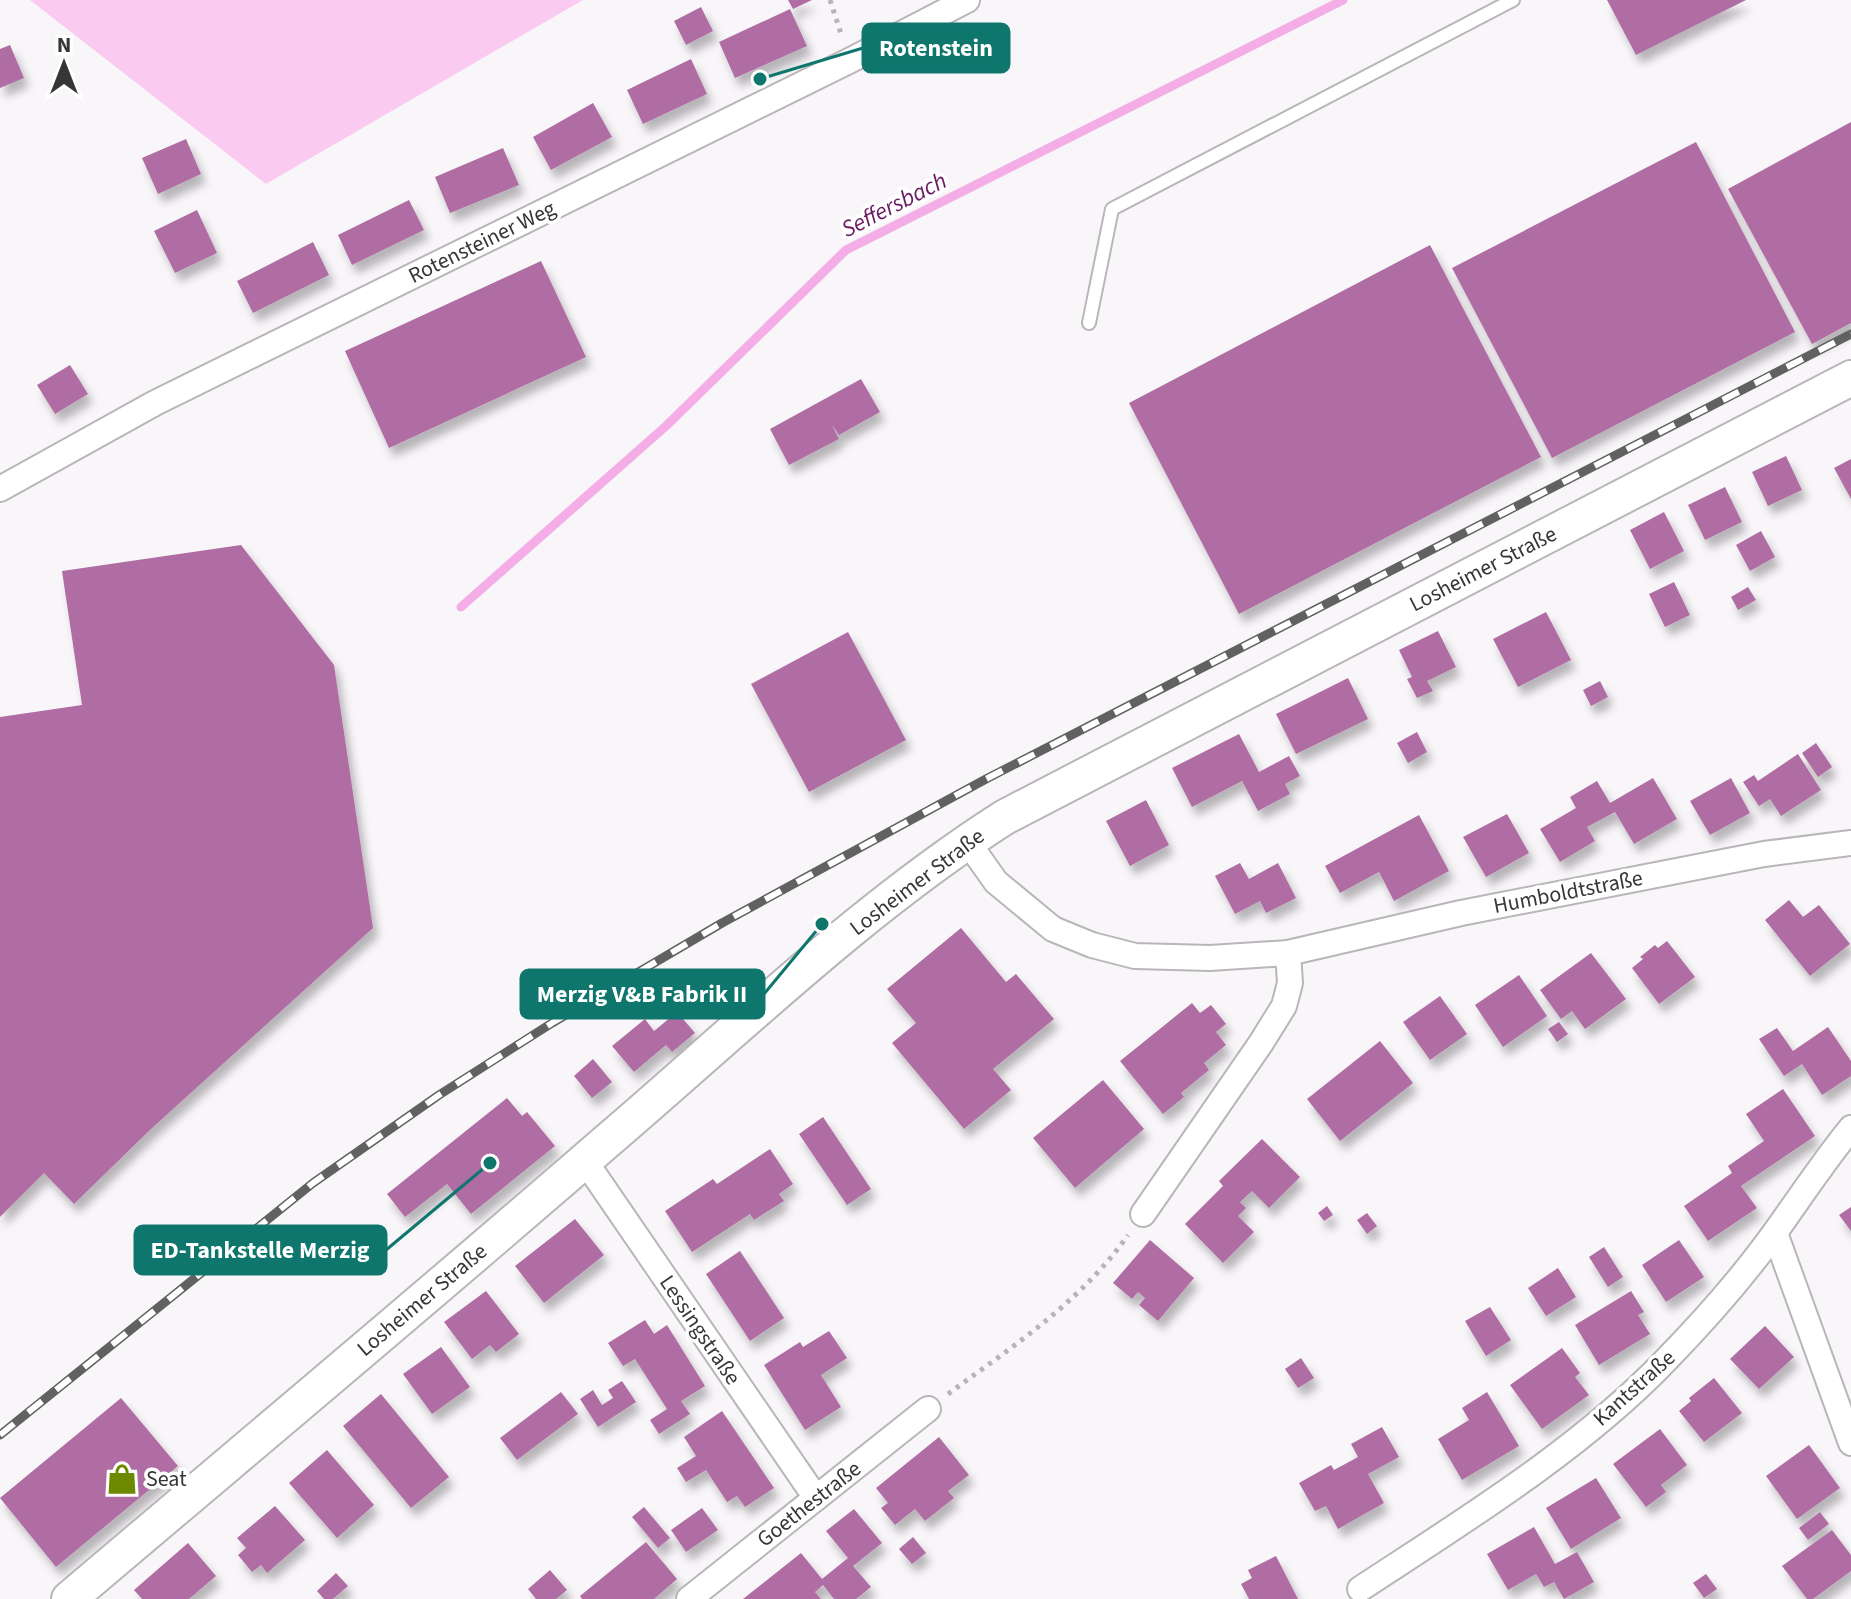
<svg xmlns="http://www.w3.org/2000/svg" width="1851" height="1599" font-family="'Source Sans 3',sans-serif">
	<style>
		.green { fill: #facaf1 }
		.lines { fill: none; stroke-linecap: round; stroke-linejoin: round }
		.stream { stroke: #f5ade8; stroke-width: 9 }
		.building { fill: #af6da4; filter: url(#shadow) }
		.lane-casing { stroke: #b9b6b9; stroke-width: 16 }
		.street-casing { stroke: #b9b6b9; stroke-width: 28 }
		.secondary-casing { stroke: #b9b6b9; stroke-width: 38 }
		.path { stroke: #b6b4b6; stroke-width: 5; stroke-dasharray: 4 6; stroke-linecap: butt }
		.lane { stroke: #fff; stroke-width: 12 }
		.street { stroke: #fff; stroke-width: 24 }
		.secondary { stroke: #fff; stroke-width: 34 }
		.rail-casing { stroke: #626162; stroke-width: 9 }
		.rail { stroke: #fff; stroke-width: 6; stroke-dasharray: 18; stroke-linecap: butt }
		.labels { text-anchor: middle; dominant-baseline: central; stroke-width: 7; stroke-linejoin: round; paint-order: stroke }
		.street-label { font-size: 22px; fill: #373637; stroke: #fff }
		.poi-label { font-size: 22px; fill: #373637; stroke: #fff; text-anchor: start }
		.water-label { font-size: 24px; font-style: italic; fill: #6c1b63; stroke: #fff }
		.leader { fill: none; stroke: #0f766e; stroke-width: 3 }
		.callout-dot { fill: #0f766e; stroke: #fff; stroke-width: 3 }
		.callout { fill: #0f766e; stroke: #0f766e; stroke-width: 3 }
		.callout-label { font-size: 24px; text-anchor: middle; font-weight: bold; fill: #fff }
	</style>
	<defs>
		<filter id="shadow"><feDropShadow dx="5" dy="9" stdDeviation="4" flood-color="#0004"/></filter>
	</defs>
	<rect width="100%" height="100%" fill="#f9f6f9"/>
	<polygon class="green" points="30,0 583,0 266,184"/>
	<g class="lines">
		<polyline class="stream" points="461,607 666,426 846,250 1343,0"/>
	</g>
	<g class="building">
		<polygon points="788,0 812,0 793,9"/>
		<polygon points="1607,0 1746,0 1636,55"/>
		<polygon points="701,7 713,31 686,45 674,21"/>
		<polygon points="790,9 807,46 735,78 719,42"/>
		<polygon points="10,45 24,78 0,88 0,49"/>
		<polygon points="691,59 707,94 643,124 627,90"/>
		<polygon points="593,103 612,137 551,170 533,137"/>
		<polygon points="1851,122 1851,323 1812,344 1728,189"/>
		<polygon points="186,139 201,174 158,194 142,158"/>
		<polygon points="1696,142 1795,332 1552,458 1452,268"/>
		<polygon points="503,148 519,185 450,213 435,177"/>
		<polygon points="409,200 424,230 352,265 338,235"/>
		<polygon points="197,210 217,253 175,273 154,231"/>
		<polygon points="313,242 329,275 253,313 237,281"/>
		<polygon points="1430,245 1541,457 1239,614 1129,403"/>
		<polygon points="541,261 586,357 389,448 345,351"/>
		<polygon points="70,365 88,394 55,414 37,385"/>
		<polygon points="861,379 880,412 839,435 832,425 839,439 789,465 770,429"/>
		<polygon points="1786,456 1802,490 1768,506 1752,472"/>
		<polygon points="1851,459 1851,499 1834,468"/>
		<polygon points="1725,487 1742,522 1705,540 1688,505"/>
		<polygon points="1664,512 1684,551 1650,569 1630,530"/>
		<polygon points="1761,531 1775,557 1750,571 1736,545"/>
		<polygon points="241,545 334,665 373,928 151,1129 74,1204 44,1173 0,1217 0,717 82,705 62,571"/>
		<polygon points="1674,582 1690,615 1665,627 1649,594"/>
		<polygon points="1748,587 1756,600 1738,610 1731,597"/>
		<polygon points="1546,612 1571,660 1518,687 1493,639"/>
		<polygon points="1438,631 1456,667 1427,681 1433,691 1417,698 1407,679 1412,677 1399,650"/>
		<polygon points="848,632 906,740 809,792 751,684"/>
		<polygon points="1348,678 1368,719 1296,754 1276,714"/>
		<polygon points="1600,681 1608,697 1591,706 1583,690"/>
		<polygon points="1417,732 1427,752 1408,763 1397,743"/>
		<polygon points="1239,734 1259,772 1289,756 1300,776 1285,784 1290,794 1258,811 1242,781 1192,807 1172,768"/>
		<polygon points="1816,743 1832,767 1818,777 1802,753"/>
		<polygon points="1798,754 1821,790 1781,816 1770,799 1759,806 1743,782 1754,775 1758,781"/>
		<polygon points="1653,778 1677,819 1634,844 1615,812 1587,827 1595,841 1560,862 1540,829 1576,808 1570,797 1597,781 1610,803"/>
		<polygon points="1731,778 1750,813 1710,835 1690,801"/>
		<polygon points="1146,800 1169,845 1130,866 1106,821"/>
		<polygon points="1507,814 1529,853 1486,877 1463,837"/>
		<polygon points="1419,815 1449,871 1394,901 1379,872 1340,893 1325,866"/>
		<polygon points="1240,863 1249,879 1278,863 1296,898 1266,913 1260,901 1235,914 1215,876"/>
		<polygon points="1789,900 1803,917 1819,905 1850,944 1810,976 1765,920"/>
		<polygon points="961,928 1006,982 1016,974 1054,1019 993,1069 1011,1090 964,1129 892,1043 916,1023 887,989"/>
		<polygon points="1667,941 1695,977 1659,1004 1632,968 1643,959 1640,957 1655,945 1658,948"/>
		<polygon points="1591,953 1626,999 1585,1029 1572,1011 1561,1019 1540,990"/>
		<polygon points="1519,975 1547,1016 1503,1047 1475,1005"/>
		<polygon points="1440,996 1467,1034 1430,1060 1403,1022"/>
		<polygon points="1192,1003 1200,1013 1211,1005 1226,1024 1216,1032 1226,1045 1204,1063 1209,1070 1181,1093 1184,1097 1163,1114 1120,1061"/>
		<polygon points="677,1012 695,1033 672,1052 666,1045 634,1072 612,1046 645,1019 654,1031"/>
		<polygon points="1559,1022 1568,1034 1557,1042 1548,1029"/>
		<polygon points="1828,1027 1851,1061 1851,1076 1822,1095 1802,1064 1784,1076 1759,1039 1777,1028 1793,1051"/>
		<polygon points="1380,1041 1413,1083 1340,1141 1307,1099"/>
		<polygon points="593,1059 612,1082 592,1098 574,1076"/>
		<polygon points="1103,1080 1144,1129 1075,1188 1033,1138"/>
		<polygon points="1783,1089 1815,1136 1741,1186 1757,1208 1708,1241 1684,1206 1732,1173 1728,1166 1764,1141 1746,1114"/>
		<polygon points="507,1098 522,1116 527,1112 555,1146 471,1214 447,1184 405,1217 387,1194"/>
		<polygon points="823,1117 871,1189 847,1205 799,1134"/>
		<polygon points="1262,1139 1300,1177 1269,1208 1252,1191 1240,1202 1246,1208 1238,1216 1254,1232 1223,1263 1185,1224 1223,1186 1219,1181"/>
		<polygon points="770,1149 793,1184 779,1194 784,1201 754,1220 750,1214 692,1252 665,1211 713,1179 717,1184"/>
		<polygon points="1327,1206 1333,1215 1324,1221 1318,1213"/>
		<polygon points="1851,1207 1851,1231 1839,1215"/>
		<polygon points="1367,1213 1377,1226 1367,1234 1357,1220"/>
		<polygon points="575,1219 604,1255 544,1303 515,1266"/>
		<polygon points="1150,1240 1194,1278 1158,1321 1139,1305 1145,1298 1138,1292 1132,1299 1113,1283"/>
		<polygon points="1679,1240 1704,1277 1666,1302 1642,1265"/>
		<polygon points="1604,1247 1623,1277 1608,1287 1589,1257"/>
		<polygon points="740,1251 784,1318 750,1341 706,1274"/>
		<polygon points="1558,1268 1576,1297 1546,1316 1528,1288"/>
		<polygon points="486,1291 519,1334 496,1352 490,1345 472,1359 444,1322"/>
		<polygon points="1631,1291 1644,1312 1638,1315 1650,1334 1599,1365 1575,1325"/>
		<polygon points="1490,1307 1511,1340 1486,1356 1465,1321"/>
		<polygon points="645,1320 654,1334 667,1325 705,1386 681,1401 690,1414 659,1434 650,1420 667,1409 635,1359 623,1366 608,1343"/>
		<polygon points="1765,1326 1794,1357 1759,1389 1730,1359"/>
		<polygon points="829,1331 847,1358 821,1375 841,1407 805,1430 764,1365 800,1342 803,1347"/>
		<polygon points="441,1347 470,1387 432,1414 403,1374"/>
		<polygon points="1562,1348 1580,1373 1575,1377 1589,1395 1542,1429 1510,1385"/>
		<polygon points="1301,1358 1314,1378 1298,1388 1285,1369"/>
		<polygon points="1714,1378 1742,1413 1704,1442 1679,1411 1691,1401 1689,1398"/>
		<polygon points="622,1381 636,1402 598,1427 580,1399 593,1390 602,1405 613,1398 608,1390"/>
		<polygon points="561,1392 578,1414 517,1460 500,1438"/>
		<polygon points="1487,1392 1519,1446 1462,1480 1438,1439 1469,1420 1462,1408"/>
		<polygon points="381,1394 449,1477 411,1508 343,1426"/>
		<polygon points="121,1398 178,1466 56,1567 0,1498"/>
		<polygon points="722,1411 774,1488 745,1507 737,1496 727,1502 706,1470 686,1482 677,1468 696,1456 684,1437"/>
		<polygon points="1382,1427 1399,1457 1368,1474 1384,1503 1338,1529 1326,1506 1315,1511 1299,1483 1331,1465 1334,1470 1358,1457 1351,1444"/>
		<polygon points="1660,1429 1687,1465 1661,1485 1666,1492 1646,1507 1613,1464"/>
		<polygon points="939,1437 969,1475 948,1491 954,1498 925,1521 915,1509 895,1525 881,1508 888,1503 876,1488"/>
		<polygon points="1809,1445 1840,1488 1797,1519 1766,1476"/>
		<polygon points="327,1450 374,1505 337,1538 289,1483"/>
		<polygon points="1596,1478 1621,1518 1571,1549 1546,1508"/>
		<polygon points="275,1506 305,1540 267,1573 261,1565 252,1572 238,1555 246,1548 237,1538"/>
		<polygon points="644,1507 670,1538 658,1548 632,1517"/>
		<polygon points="702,1508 718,1530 686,1552 671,1530"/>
		<polygon points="854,1509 882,1543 853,1566 871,1587 856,1599 834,1599 823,1585 815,1592 821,1599 743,1599 801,1553 822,1579 848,1558 826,1531"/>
		<polygon points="1820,1512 1829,1524 1808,1540 1799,1528"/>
		<polygon points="1534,1527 1555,1564 1577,1552 1594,1582 1564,1599 1554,1582 1544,1587 1536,1574 1508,1590 1487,1554"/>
		<polygon points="1832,1530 1851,1555 1851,1571 1813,1599 1807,1599 1782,1566"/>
		<polygon points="913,1537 926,1553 912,1564 899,1549"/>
		<polygon points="646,1542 677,1579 654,1599 582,1599 580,1596"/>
		<polygon points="188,1543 216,1576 189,1599 142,1599 134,1590"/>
		<polygon points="1276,1556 1298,1599 1249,1599 1241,1584 1252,1578 1248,1570"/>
		<polygon points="550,1570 567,1590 556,1599 536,1599 528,1589"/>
		<polygon points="336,1573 348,1586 333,1599 324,1599 317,1591"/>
		<polygon points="1706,1574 1717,1589 1704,1598 1693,1583"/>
	</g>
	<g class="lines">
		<defs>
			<polyline id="lane" points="1089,323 1112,209 1513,0"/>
			<g id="street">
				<polyline points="0,489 155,403 849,61 967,0"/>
				<polyline points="967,841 996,882 1053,929 1092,945 1135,956 1210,958 1288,953 1461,913 1764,854 1851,843"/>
				<polyline points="585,1161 816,1498"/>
				<polyline points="1143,1214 1261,1043 1284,1006 1290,983 1288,953"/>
				<polyline points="1775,1233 1851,1443"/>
				<path d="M1360,1589C1462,1522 1581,1449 1666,1360C1705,1320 1743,1277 1776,1231C1801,1196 1824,1161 1851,1128"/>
				<polyline points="689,1599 928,1409"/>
			</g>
			<path id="secondary" d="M69,1599C248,1447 429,1296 606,1142C735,1032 862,908 1005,817L1851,378"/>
		</defs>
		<use href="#lane" class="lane-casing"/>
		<use href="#street" class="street-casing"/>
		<use href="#secondary" class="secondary-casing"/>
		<g class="path">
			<polyline points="830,0 842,37"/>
			<path d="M948,1394C1013,1346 1081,1302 1128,1235"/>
		</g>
		<use href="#lane" class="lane"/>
		<use href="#street" class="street"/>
		<use href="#secondary" class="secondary"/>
		<defs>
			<polyline id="rail" points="0,1435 313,1183 439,1095 552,1023 722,923 986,779 1851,334"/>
		</defs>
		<use href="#rail" class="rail-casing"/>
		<use href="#rail" class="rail"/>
	</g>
	<defs>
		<symbol id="shop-bare" viewBox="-9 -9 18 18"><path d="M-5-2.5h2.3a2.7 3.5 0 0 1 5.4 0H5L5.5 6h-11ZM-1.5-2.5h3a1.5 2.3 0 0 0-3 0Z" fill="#6d8900" stroke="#fff" stroke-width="2.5" paint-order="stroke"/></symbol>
	</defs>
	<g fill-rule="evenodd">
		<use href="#shop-bare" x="100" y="1457" width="44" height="44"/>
	</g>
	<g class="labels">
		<g class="street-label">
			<text transform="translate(482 242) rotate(-26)">Rotensteiner Weg</text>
			<text transform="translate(1483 569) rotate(-27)">Losheimer Straße</text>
			<text transform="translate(917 882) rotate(-37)">Losheimer Straße</text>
			<text transform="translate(1568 892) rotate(-11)">Humboldtstraße</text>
			<text transform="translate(422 1300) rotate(-40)">Losheimer Straße</text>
			<text transform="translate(700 1330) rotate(56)">Lessingstraße</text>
			<text transform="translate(1634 1388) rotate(-42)">Kantstraße</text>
			<text transform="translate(809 1504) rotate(-38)">Goethestraße</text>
		</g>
		<g class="poi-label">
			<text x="146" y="1479">Seat</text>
		</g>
		<g class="water-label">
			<text transform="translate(894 205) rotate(-27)">Seffersbach</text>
		</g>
	</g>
	<path class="leader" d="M760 79L863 48M822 924L764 994M490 1163L386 1250"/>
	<g class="callout-dot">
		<circle cx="760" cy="79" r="8"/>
		<circle cx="822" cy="924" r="8"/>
		<circle cx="490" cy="1163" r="8"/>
	</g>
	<g class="callout">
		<rect x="863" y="24" width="146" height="48" rx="8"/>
		<rect x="521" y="970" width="243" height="48" rx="8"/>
		<rect x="135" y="1226" width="251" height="48" rx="8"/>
	</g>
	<g class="callout-label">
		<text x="936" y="56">Rotenstein</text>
		<text x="642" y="1002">Merzig V&amp;B Fabrik II</text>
		<text x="260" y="1258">ED-Tankstelle Merzig</text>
	</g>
	<g transform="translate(64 64)" stroke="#ffffff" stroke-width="6" paint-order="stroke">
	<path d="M0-6L14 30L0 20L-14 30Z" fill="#373637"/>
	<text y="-12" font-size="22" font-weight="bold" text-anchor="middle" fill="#373637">N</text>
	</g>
</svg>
